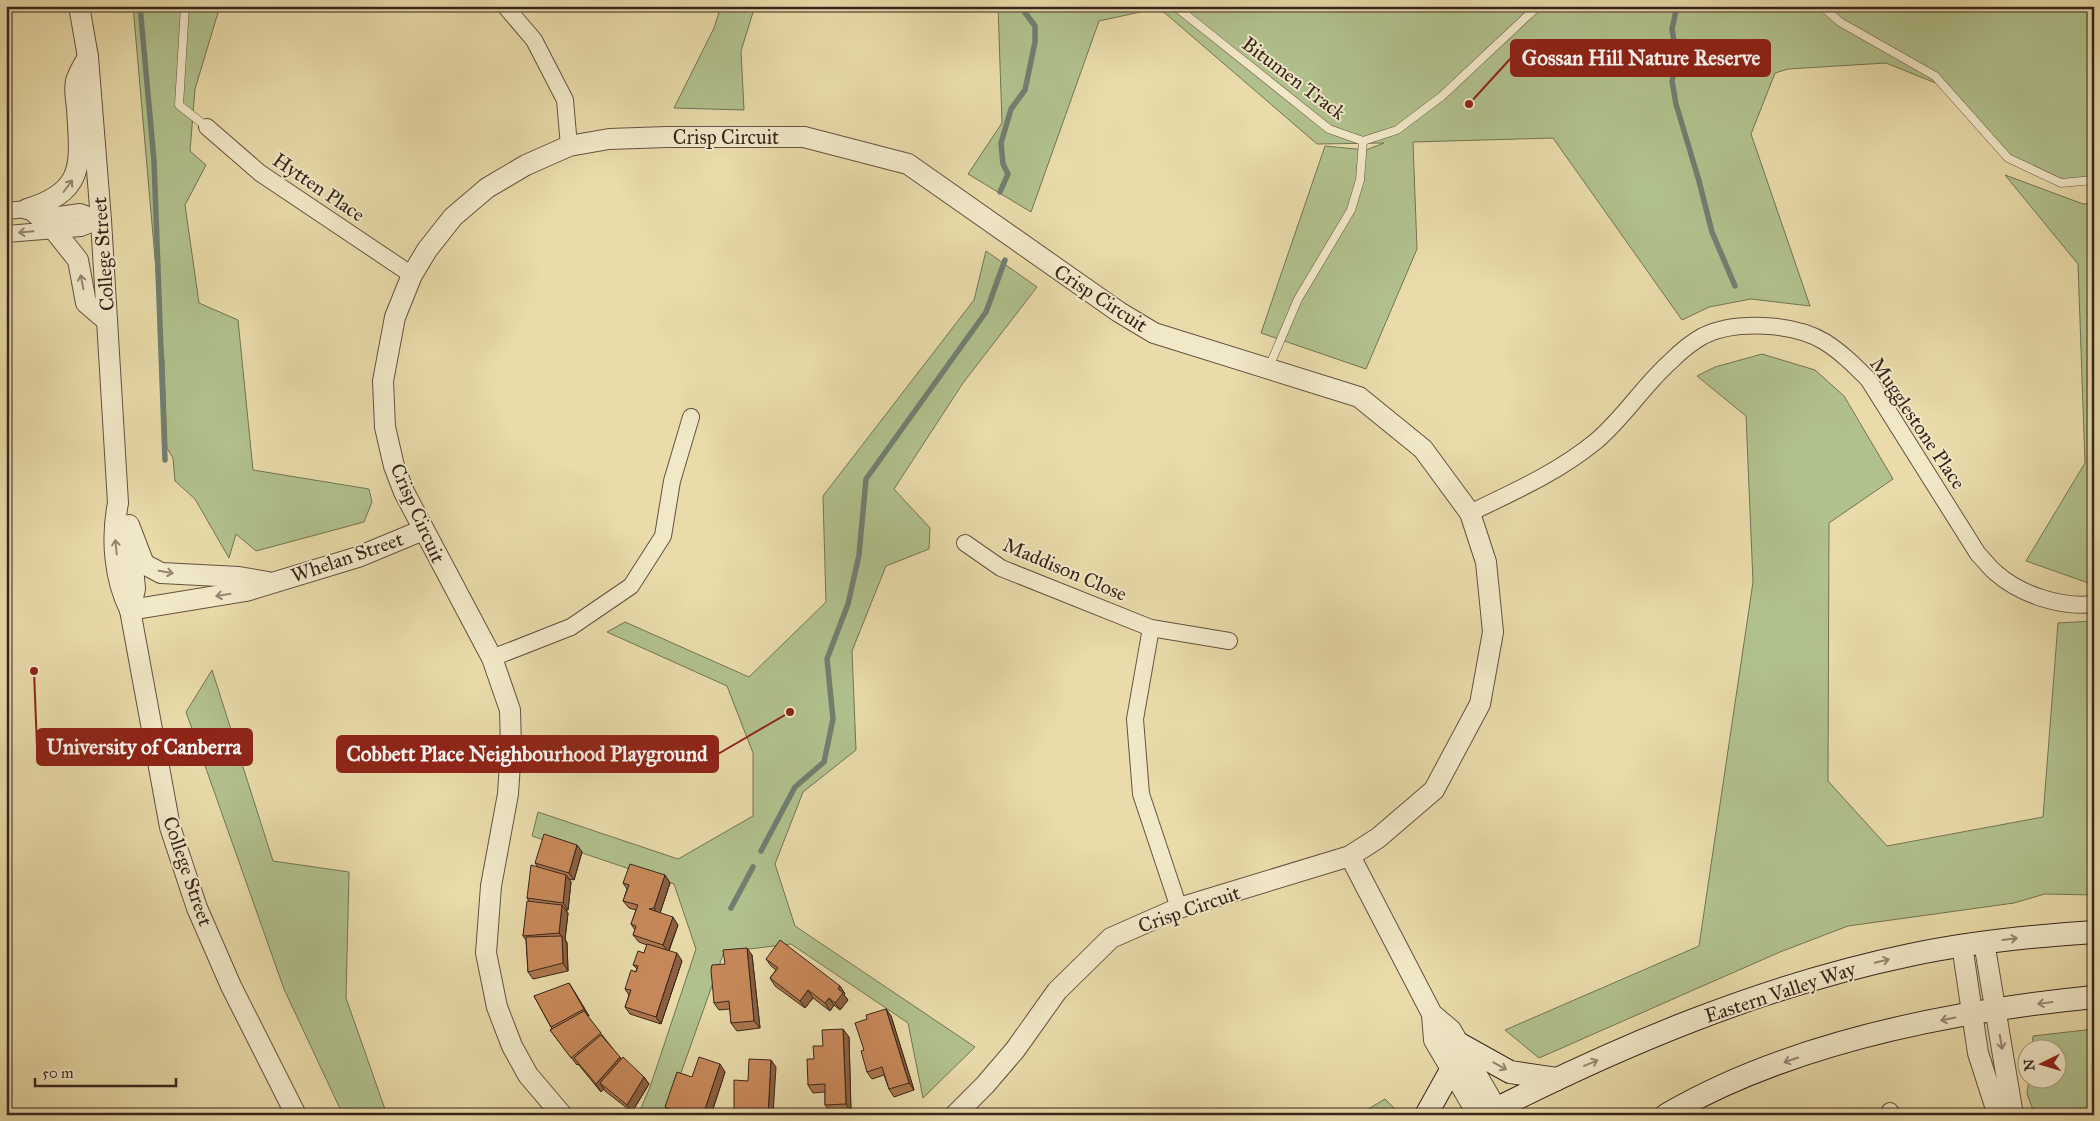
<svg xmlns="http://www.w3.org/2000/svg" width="2100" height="1121" font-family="'IM FELL Great Primer',serif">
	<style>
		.green { fill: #b1c18d; stroke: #747354 }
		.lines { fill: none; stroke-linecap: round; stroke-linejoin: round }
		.stream { stroke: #717f71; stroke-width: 5.5 }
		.service-casing { stroke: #645240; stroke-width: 9 }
		.minor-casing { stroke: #645240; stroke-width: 18 }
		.tertiary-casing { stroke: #645240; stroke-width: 22 }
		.secondary-casing { stroke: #37251c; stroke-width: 24 }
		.service { stroke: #f1e8c8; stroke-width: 8 }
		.minor { stroke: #f1e8c8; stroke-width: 16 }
		.tertiary { stroke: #f1e8c8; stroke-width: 20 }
		.secondary { stroke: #f1e8c8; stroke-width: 22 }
		.wall { fill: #ac764d; stroke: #37251c }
		.shaded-wall { fill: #8c603f; stroke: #37251c }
		.building { fill: #c8895a; stroke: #37251c }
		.oneway { stroke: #948672 }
		.labels { text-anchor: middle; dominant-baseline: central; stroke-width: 4; stroke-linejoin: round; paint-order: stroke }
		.street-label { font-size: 20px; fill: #37251c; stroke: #f1e8c8 }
		.leader { fill: none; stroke: #8f2418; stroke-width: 2 }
		.callout-dot { fill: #8f2418; stroke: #f1e8c8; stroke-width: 2 }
		.callout { fill: #8f2418; stroke: #8f2418; stroke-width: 2 }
		.callout-label { font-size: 21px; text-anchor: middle; font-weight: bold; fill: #fff }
	</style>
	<rect width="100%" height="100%" fill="#e9dbaa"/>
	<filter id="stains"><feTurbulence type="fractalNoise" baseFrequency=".004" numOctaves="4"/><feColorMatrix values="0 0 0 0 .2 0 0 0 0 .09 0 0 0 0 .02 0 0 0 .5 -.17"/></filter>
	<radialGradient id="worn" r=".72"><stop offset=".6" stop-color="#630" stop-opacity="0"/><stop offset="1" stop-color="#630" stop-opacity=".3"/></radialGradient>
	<g class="green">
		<polygon points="133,6 220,6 195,89 190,151 206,165 185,205 199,303 238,320 253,470 369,489 372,502 364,522 256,551 236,534 229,558 195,499 175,481 173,458 167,448 164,361"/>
		<polygon points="721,6 755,6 741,51 744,110 674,108 714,28"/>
		<polygon points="998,6 2094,6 2094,180 2061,183 2008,158 1943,86 1886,63 1788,69 1775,73 1751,134 1810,306 1751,299 1709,307 1682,320 1553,138 1413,142 1417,249 1366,369 1261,333 1325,146 1366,150 1384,143 1317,144 1165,13 1154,9 1099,21 1031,212 968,174 1002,123"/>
		<polygon points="2005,175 2083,204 2094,203 2094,585 2026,561 2085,463 2078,264"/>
		<polygon points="986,251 1037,287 963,383 894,489 930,528 929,549 886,566 852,651 856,750 803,792 775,864 795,926 975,1047 923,1098 908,1023 791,944 724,952 666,1115 638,1115 650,1087 696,949 674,884 532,836 538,812 678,859 753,816 753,753 727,686 607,632 625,622 749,677 826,602 823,496 974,300"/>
		<polygon points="1762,354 1815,370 1844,396 1893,479 1829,523 1828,781 1887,846 2043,817 2058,623 2094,621 2094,895 2045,894 2014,903 1848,926 1780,952 1539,1058 1505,1030 1699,946 1753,582 1746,416 1697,376 1715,367"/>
		<polygon points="212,670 273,861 349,872 346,998 387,1115 343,1115 284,989 186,712"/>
		<polygon points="2094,1029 2094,1115 2035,1115 2027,1094 2029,1079 2058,1078 2058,1048 2032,1048 2033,1036"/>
		<polygon points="1385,1099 1397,1111 1395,1115 1358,1115"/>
	</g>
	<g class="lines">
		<g class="stream">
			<polyline points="140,6 154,161 165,460"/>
			<polyline points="1677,6 1672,29 1677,59 1672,81 1676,104 1699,181 1712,232 1735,286"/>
			<polyline points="1000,192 1008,174 1003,164 1001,143 1011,109 1025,90 1035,42 1035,26 1023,10 1024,6"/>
			<polyline points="761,851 795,787 824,762 833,719 827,659 848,604 859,555 866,479 986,312 1005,260"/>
			<polyline points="731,908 753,867"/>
		</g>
		<defs>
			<g id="service">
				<polyline points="185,6 179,105 207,127"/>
				<polyline points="1175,6 1329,129 1363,141 1397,130 1442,96 1538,6"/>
				<polyline points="1822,6 1840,22 1935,76 2008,158 2061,183 2094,180"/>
				<polyline points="1269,367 1298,299 1351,210 1360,180 1363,141"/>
			</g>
			<g id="minor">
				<polyline points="505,6 534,40 565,100 569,146"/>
				<polyline points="207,127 260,173 412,275"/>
				<polyline points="6,211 27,209 38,218 80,212 101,220"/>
				<polyline points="6,234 81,228 101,220"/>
				<path d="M1470,513C1513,492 1557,473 1595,442C1623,419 1643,386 1670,362C1679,353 1692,342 1703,336C1735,320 1794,323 1825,342C1841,352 1854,365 1868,379L1978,554C1984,560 1990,568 1996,573C2021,595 2062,608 2094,604"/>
				<polyline points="965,543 1001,568 1151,628 1229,641"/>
				<polyline points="1151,628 1135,719 1141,794 1179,908"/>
				<polyline points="492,658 571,627 631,586 663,536 672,481 691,417"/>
				<polyline points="1889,1115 1890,1111"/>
			</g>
			<g id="tertiary">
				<path d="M79,6L88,57L101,220L118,503C111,538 114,578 130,610L170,827L197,908L231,986L296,1115"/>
				<path d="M27,209C87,191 80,162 77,108C76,100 74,89 76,81C78,73 84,64 88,57"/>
				<polyline points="54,230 78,260 86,303 107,321"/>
				<polyline points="129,525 144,564 161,573 239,577 268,582"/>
				<polyline points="130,610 246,591 358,557 423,530"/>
				<polyline points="130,610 135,589 131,546"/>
				<polyline points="1350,856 1432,1014 1451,1030 1500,1115"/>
				<polyline points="1984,942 2013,1115"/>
				<polyline points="1962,945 1978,1053 1998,1115"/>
				<polyline points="1432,1014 1434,1040 1478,1115"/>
				<polyline points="562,1115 528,1075 512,1046 497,1007 486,953 491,886 508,794 511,748 510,710 492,658 404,492 394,466 385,427 383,381 395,317 412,275 427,250 453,217 487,188 526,165 569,146 609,139 667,137 804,137 908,164 1119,312 1154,333 1359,397 1423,449 1470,513 1486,562 1493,632 1480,704 1434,790 1378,838 1350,856 1179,908 1111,938 1057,991 1015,1050 985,1085 955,1115"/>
			</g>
			<g id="secondary">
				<polyline points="1458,1043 1510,1072 1557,1079"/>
				<polyline points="1426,1115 1451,1070"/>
				<path d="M1484,1115C1619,1046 1761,986 1910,955C1971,942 2032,936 2094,932"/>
				<path d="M1666,1115C1789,1043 1953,1011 2094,997"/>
			</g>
		</defs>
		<use href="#service" class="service-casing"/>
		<use href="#minor" class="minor-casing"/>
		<use href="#tertiary" class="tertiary-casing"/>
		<use href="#secondary" class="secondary-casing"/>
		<use href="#service" class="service"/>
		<use href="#minor" class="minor"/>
		<use href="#tertiary" class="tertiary"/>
		<use href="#secondary" class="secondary"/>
	</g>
	<g class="wall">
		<polygon points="577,845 582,852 574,880 569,879 571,882 568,910 566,910 568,913 565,939 567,943 568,971 533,979 528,972 526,940 523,936 529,901 527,898 538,867 535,863"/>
		<polygon points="665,875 670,883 660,913 678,925 669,951 682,961 661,1024 630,1014 625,1007 629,995 625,989 637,969 633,965 644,953 647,945 639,942 633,935 635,930 631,924 636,910 629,908 623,901 627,889 623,883"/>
		<polygon points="752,955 760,1028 737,1031 731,1023 730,1009 719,1010 714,1003 725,964"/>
		<polygon points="766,959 840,986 845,994 844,995 848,1000 840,1010 834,1005 830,1011 813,998 805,1008 775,986 770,978 776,970 771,966"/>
		<polygon points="574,991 589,1016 588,1017 621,1059 644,1077 649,1084 632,1112 605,1091 604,1089 601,1092 578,1064 577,1065 550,1030 552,1029 534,996"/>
		<polygon points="886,1009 891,1016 914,1090 894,1097 889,1089 884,1075 872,1079 867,1072 864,1050 867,1019"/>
		<polygon points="849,1037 851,1112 831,1113 825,1105 825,1092 813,1093 808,1085 814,1059 823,1046"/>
		<polygon points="725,1072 711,1115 672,1115 670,1114 665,1107 692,1077"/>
	</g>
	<g class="shaded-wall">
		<polygon points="577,845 582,852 574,880 569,873"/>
		<polygon points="566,875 571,882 568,910 563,903"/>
		<polygon points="665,875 670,883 659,916 654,908"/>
		<polygon points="562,905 568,913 565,939 567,943 568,971 563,963 562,937 559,933"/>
		<polygon points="673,917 678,925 668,952 663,945"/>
		<polygon points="747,948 752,955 760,1028 754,1021"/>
		<polygon points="677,953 682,961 661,1024 656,1017"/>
		<polygon points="569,983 574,991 589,1016 584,1009"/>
		<polygon points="840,986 845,994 844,995 848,1000 840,1010 835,1003 838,989"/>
		<polygon points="808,990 813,998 805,1008 800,1001"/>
		<polygon points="829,998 834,1005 830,1011 825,1003"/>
		<polygon points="886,1009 891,1016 914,1090 909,1083"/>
		<polygon points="843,1029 849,1037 851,1112 846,1104"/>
		<polygon points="620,1057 625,1065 600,1083 604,1089 601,1092 596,1084"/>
		<polygon points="771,1060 776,1067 773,1115 768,1115"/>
		<polygon points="720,1064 725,1072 711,1115 703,1115"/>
		<polygon points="644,1077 649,1084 632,1112 627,1105"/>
	</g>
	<g class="building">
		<polygon points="544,834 577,845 569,873 535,863"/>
		<polygon points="630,864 665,875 654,908 649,909 673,917 663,945 633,935 636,926 631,924 638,905 623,901 629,885 623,883"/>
		<polygon points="531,865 566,875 563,903 527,898"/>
		<polygon points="527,901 562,905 559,933 523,936"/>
		<polygon points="562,936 563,963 528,972 526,937"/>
		<polygon points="780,940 840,986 838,989 843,993 835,1003 829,998 825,1003 808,990 800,1001 770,978 778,968 766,959"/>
		<polygon points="647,944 677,953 656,1017 625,1007 631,990 625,989 631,970 636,972 638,966 633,965 638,951 644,953"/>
		<polygon points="747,948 754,1021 731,1023 729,1001 714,1003 711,970 712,965 725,964 723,950"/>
		<polygon points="569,983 584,1009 551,1027 534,996"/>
		<polygon points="886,1009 909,1083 889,1089 882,1067 867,1072 861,1051 864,1050 855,1023 867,1019 866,1015"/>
		<polygon points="584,1011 601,1033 571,1058 550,1030"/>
		<polygon points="843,1029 846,1104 825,1105 825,1084 808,1085 807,1059 814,1059 813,1046 823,1046 822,1030"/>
		<polygon points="601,1035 620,1057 596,1084 574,1058"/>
		<polygon points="623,1057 644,1077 627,1105 600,1083"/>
		<polygon points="699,1057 720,1064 703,1115 681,1115 681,1113 665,1107 677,1072 692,1077"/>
		<polygon points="749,1059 771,1060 768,1115 734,1115 734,1080 748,1081"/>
	</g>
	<defs><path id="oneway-shaft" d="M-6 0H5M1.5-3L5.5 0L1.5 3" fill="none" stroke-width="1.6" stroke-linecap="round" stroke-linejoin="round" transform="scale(1.25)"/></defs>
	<g class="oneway">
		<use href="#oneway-shaft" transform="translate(68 186) rotate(-53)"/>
		<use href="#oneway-shaft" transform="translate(26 232) rotate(175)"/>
		<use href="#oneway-shaft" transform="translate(82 282) rotate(-101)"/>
		<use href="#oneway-shaft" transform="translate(116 547) rotate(-96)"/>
		<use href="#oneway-shaft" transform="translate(166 572) rotate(9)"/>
		<use href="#oneway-shaft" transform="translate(223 595) rotate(171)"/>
		<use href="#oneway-shaft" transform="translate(2010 939) rotate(-7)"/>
		<use href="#oneway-shaft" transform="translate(1882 961) rotate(-13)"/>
		<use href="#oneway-shaft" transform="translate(2045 1003) rotate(172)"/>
		<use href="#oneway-shaft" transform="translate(1948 1019) rotate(169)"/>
		<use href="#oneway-shaft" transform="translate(2001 1042) rotate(80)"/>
		<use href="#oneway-shaft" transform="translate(1791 1060) rotate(161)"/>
		<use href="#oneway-shaft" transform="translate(1591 1063) rotate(-23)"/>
		<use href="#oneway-shaft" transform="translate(1500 1066) rotate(29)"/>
	</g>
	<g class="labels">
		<g class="street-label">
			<text transform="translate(1294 78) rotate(37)">Bitumen Track</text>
			<text x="726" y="137">Crisp Circuit</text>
			<text transform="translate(319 187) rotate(34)">Hytten Place</text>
			<text transform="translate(103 254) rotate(-94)">College Street</text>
			<text transform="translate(1101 298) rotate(33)">Crisp Circuit</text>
			<text transform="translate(1918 423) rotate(56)">Mugglestone Place</text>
			<text transform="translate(418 513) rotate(66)">Crisp Circuit</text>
			<text transform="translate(347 557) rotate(-19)">Whelan Street</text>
			<text transform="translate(1065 569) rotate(23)">Maddison Close</text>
			<text transform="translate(188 871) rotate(71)">College Street</text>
			<text transform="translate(1189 909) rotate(-19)">Crisp Circuit</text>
			<text transform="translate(1780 992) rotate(-18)">Eastern Valley Way</text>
		</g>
	</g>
	<path class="leader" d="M1469 104L1511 58M34 671L37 747M790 712L718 754"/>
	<g class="callout-dot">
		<circle cx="1469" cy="104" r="5"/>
		<circle cx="34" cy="671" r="5"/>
		<circle cx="790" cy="712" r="5"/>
	</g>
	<g class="callout">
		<rect x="1511" y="40" width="259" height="36" rx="5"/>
		<rect x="37" y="729" width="215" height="36" rx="5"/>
		<rect x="337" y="736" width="381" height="36" rx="5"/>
	</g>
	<g class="callout-label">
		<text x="1641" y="65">Gossan Hill Nature Reserve</text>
		<text x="144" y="754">University of Canberra</text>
		<text x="527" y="761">Cobbett Place Neighbourhood Playground</text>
	</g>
	<rect width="2100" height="1121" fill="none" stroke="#e9dbaa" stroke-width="25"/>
	<rect x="8" y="8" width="2085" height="1106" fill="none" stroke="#37251c" stroke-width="2.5"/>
	<rect x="12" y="12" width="2075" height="1096" fill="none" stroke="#37251c"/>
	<g transform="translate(2042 1064) rotate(265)"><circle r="24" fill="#f1e8c8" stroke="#a79a83"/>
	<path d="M0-4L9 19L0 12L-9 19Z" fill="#8f2418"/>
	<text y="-8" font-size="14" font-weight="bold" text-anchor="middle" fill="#37251c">N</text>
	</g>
	<path d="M35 1078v8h141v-8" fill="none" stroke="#37251c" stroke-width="2.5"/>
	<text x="42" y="1078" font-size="15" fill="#37251c" stroke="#f1e8c8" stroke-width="4" paint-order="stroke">50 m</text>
	<rect width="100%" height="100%" filter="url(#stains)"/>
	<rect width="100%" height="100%" fill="url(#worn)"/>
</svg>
